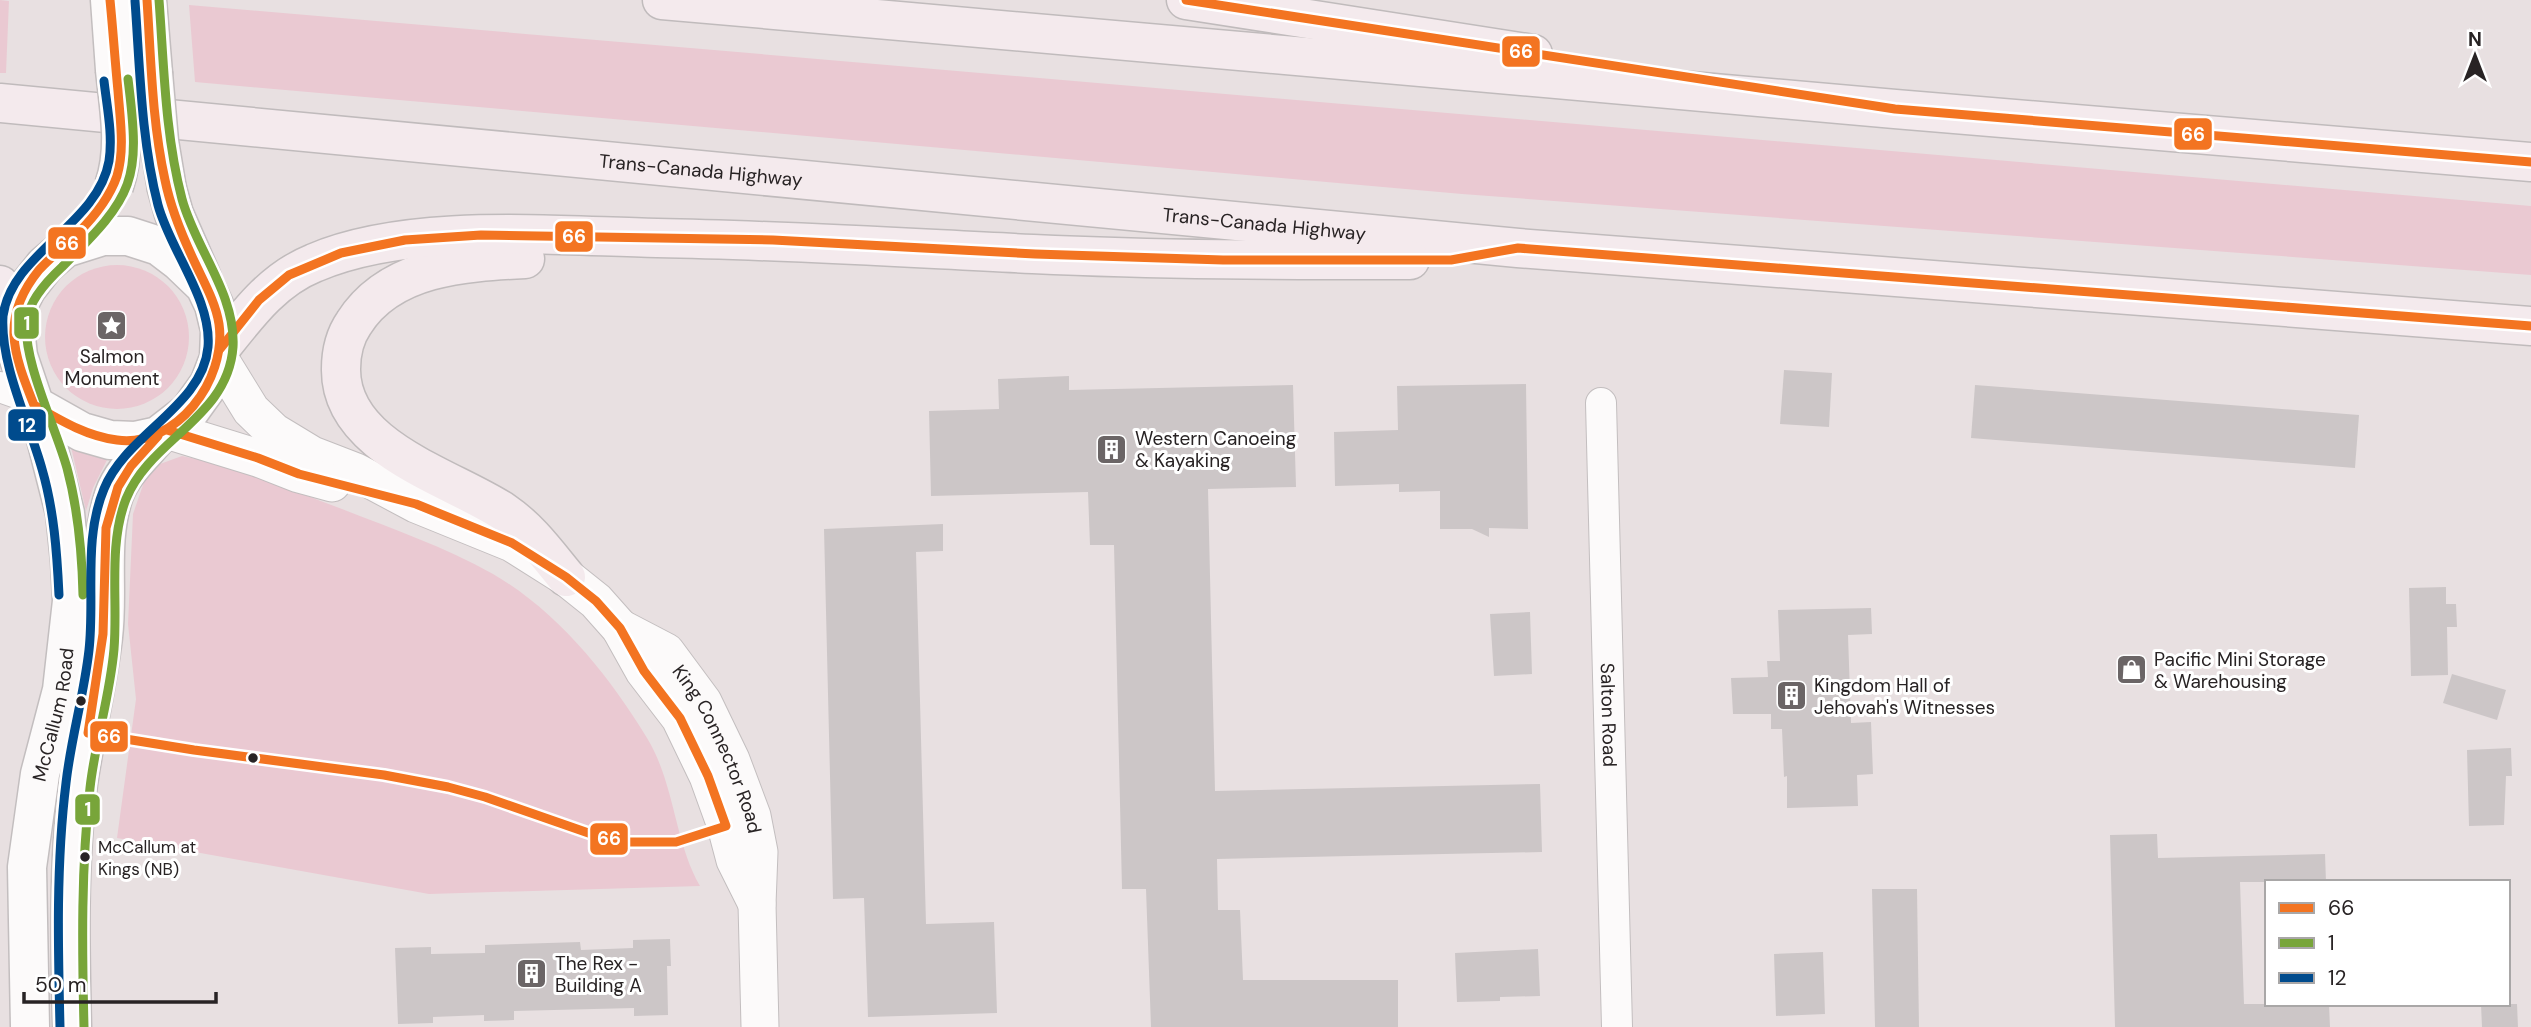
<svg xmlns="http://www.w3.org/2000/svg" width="2531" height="1027" font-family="'DM Sans',sans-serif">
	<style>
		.green { fill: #eac9d2 }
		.building { fill: #ccc6c7 }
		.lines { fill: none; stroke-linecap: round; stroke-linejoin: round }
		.minor-casing { stroke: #c3bebf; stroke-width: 32 }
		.tertiary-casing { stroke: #c3bebf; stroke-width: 39 }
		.secondary-casing { stroke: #c3bebf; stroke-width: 41 }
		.motorway-casing { stroke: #c0bbbc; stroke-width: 41 }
		.minor { stroke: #fcfafa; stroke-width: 30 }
		.tertiary { stroke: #fcfafa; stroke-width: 37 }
		.secondary { stroke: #fcfafa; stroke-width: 38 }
		.motorway { stroke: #f4eaed; stroke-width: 38 }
		.secondary-bridge-casing { stroke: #c3bebf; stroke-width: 41; stroke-linecap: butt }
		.secondary-bridge { stroke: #fcfafa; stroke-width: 38 }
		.bus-1-casing { stroke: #fff; stroke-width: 14 }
		.bus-2-casing { stroke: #fff; stroke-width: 14 }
		.bus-3-casing { stroke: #fff; stroke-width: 14 }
		.bus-1 { stroke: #f37421; stroke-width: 9 }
		.bus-2 { stroke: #78a53a; stroke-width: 9 }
		.bus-3 { stroke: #004b8d; stroke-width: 9 }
		.bus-dot { fill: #282324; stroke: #fff; stroke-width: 2.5 }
		.labels { text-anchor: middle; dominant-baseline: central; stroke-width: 6; stroke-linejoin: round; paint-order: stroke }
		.bus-label { font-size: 17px; fill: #282324; stroke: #fff; text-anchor: start }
		.street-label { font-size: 19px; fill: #282324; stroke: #fff }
		.poi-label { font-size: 19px; fill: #282324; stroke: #fff; text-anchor: start }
		.line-badge { stroke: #fff; stroke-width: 2.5 }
		.badge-label { font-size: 19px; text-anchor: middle; font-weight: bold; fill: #fff }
	</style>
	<rect width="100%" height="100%" fill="#e8e0e1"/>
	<g class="green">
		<polygon points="0,0 9,1 6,73 0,73"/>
		<polygon points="189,5 2531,206 2531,275 1462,194 195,82"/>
		<circle cx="117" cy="337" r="72"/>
		<polygon points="71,447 108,458 93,488 86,511"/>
		<path d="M182,456C199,460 217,463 234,468C270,479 306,496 342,509C393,529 445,547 493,574C557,611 609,675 647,738C675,784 674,841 700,886L429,894L117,838L136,699L128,624L133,514L144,482L160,464Z"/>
	</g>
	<g class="building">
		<polygon points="1784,370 1832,373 1829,427 1780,424"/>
		<polygon points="1069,376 1069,390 1293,385 1296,487 1208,489 1215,791 1540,784 1542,852 1217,859 1218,910 1240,910 1243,980 1398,980 1398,1027 1151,1027 1146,889 1122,889 1114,545 1090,545 1088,492 931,496 929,411 999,409 998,379"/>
		<polygon points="1526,384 1528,529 1489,528 1489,537 1472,529 1440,529 1440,491 1399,492 1399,484 1335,486 1334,432 1398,430 1397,386"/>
		<polygon points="1975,385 2359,415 2355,468 1971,438"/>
		<polygon points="943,524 943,551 916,552 926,924 994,922 997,1013 868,1017 864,898 833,899 824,529"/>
		<polygon points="2446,587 2446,604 2456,604 2457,627 2447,627 2448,675 2411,676 2409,588"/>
		<polygon points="1871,608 1872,634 1848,635 1851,723 1871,722 1873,774 1857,775 1858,806 1787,808 1787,776 1784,777 1782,729 1771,729 1771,714 1733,714 1731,678 1768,677 1767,661 1780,661 1778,610"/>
		<polygon points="1530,612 1532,674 1494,676 1490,614"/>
		<polygon points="2452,674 2506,690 2497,720 2443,703"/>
		<polygon points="2511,748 2512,776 2506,776 2504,825 2469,826 2467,750"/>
		<polygon points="2157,834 2158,858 2325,854 2326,882 2240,882 2244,1004 2329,1004 2330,1027 2115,1027 2110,835"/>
		<polygon points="1872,889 1917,889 1919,1027 1875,1027"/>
		<polygon points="670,939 671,966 667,966 668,1015 634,1016 634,1008 514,1011 514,1020 484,1021 484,1015 433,1017 433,1023 398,1024 395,948 431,947 431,954 485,953 485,945 580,942 581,950 633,948 633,940"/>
		<polygon points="1538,949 1540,996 1500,997 1500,1001 1457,1002 1455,953"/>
		<polygon points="1823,952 1825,1014 1776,1016 1774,954"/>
		<polygon points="2481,1004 2517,1004 2518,1027 2482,1027"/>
	</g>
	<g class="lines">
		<defs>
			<g id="minor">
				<polyline points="0,387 31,398"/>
				<path id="s1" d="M1601,403L1617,1027"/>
			</g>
			<g id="tertiary">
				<polyline points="219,358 251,410 274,432 312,455 356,472 416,504 512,543 566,577 596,601 620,628 644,671 680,718 708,776 726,826 735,860 757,904"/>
				<polyline points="167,430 258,458 299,474 332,483"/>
				<path id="s2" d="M620,628L666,652L703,702L731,760L752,816L759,852L757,904L760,1027"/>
			</g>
			<g id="secondary">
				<polyline points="110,0 115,70"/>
				<polyline points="147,0 153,73"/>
				<polyline points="167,189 174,214 202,278"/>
				<path id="s3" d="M30,1027L27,867L40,774L62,690L72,601L70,561L65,513L46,439L18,356L14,319L15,311L27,288L45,265L65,248L103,236H128L159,246L180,262L205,286L214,305L220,330L219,358L209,384L189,412L158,436L135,441L110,440L82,432L34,405"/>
				<path d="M72,1027C70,946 68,865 78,784C85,735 97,686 103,637C109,590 98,542 114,495C122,472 143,454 158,436"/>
			</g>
			<g id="motorway">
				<polyline points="662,0 1895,109 2531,162"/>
				<polyline points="1186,0 1533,54"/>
				<path id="s4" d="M0,103L1518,248L2531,326"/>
				<path d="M525,259C464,262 390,266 354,323C345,336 341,353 341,369C340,448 451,477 504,512C529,529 547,554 566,577"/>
				<polyline points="0,285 15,311"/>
				<path d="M220,349C247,315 272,280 314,263C409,222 554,236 657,238C782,240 908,248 1033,254C1159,260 1285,260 1410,260"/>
			</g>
		</defs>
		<use href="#minor" class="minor-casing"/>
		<use href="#tertiary" class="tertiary-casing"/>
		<use href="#secondary" class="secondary-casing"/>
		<use href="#motorway" class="motorway-casing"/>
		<use href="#minor" class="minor"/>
		<use href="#tertiary" class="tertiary"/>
		<use href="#secondary" class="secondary"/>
		<use href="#motorway" class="motorway"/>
		<defs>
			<g id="secondary-bridge">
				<polyline points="153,73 159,141 167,189"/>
				<path d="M114,186C127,148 119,109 115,70"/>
			</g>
		</defs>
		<use href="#secondary-bridge" class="secondary-bridge-casing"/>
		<use href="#secondary-bridge" class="secondary-bridge"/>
		<defs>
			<g id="bus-1">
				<path d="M110,0C113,30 115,61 118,91C120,119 125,149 117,176C109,199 94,217 78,233C65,246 51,257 39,270C0,318 13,352 34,405C60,420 86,436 117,440C176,448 227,380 219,324C216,304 205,284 196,265C183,238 171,210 165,180C152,121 151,60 147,0"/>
				<polyline points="1186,0 1895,109 2531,162"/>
				<polyline points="220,349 259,300 289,275 341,253 405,240 481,235 773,240 1035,254 1223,260 1451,260 1518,248 2531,326"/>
				<polyline points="158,436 131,466 118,487 106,528 103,634 88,733 194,750 384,775 448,787 485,797 600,837 627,842 676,842 726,826 708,776 680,718 644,671 620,628 596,601 566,577 512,543 416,504 299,474 258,458 167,430"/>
			</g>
			<g id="bus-2">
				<path d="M83,595C82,552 78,509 67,468C56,428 21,357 27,319C30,299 48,280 62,267C135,194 141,182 128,79"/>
				<path d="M84,1027C82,947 81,867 90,788C95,742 110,696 114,649C118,601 108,545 126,499C150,439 228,418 233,347C236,294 195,248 182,199C165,134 164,66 159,0"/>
			</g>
			<g id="bus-3">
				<path d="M59,595C57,553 54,510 42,469C29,422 0,365 3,316C11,253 98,225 109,161C113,135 107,107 104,81"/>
				<path d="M60,1027C58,946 56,864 66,783C71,738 84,695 89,650C95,597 83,539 104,489C126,434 203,406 208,347C212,300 170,250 158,205C141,139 140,69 135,1"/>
			</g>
		</defs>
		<use href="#bus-1" class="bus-1-casing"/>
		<use href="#bus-2" class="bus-2-casing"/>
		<use href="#bus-3" class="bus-3-casing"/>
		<use href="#bus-1" class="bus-1"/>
		<use href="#bus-2" class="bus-2"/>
		<use href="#bus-3" class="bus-3"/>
	</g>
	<defs>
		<symbol id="sight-square" viewBox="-11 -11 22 22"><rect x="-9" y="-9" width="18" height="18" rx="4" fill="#6b6566" stroke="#fff"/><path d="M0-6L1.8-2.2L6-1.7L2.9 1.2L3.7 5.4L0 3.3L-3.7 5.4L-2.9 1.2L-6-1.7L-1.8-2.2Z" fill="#fff"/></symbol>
		<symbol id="building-square" viewBox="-11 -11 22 22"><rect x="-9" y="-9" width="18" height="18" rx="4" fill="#6b6566" stroke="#fff"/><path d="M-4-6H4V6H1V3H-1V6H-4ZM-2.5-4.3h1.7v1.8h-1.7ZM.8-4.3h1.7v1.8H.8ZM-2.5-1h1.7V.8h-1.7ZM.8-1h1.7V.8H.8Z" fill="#fff"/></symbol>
		<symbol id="shop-square" viewBox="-11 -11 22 22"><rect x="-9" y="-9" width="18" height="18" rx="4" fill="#6b6566" stroke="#fff"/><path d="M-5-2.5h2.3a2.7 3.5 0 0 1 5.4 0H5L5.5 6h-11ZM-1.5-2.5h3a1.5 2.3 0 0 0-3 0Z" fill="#fff"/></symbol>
	</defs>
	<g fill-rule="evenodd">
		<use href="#sight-square" x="94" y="308" width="35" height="35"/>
		<use href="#building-square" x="1094" y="432" width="35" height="35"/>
		<use href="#shop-square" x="2114" y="652" width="35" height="35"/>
		<use href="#building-square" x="1774" y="678" width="35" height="35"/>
		<use href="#building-square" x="514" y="956" width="35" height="35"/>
	</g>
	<g class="bus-dot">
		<circle cx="81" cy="701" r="6"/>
		<circle cx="253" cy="758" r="6"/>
		<circle cx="85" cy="857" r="6"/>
	</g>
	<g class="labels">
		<g class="bus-label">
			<text x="98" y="847">McCallum at<tspan x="98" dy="22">Kings (NB)</tspan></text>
		</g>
		<g class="street-label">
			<text stroke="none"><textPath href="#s4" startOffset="704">Trans-Canada Highway</textPath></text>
			<text stroke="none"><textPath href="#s4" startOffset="1270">Trans-Canada Highway</textPath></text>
			<text stroke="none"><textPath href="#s3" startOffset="315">McCallum Road</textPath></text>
			<text stroke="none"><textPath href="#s1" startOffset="312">Salton Road</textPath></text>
			<text stroke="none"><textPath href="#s2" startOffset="163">King Connector Road</textPath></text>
		</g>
		<g class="poi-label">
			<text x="112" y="356" text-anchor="middle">Salmon<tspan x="112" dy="22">Monument</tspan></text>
			<text x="1135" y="438">Western Canoeing<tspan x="1135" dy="22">&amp; Kayaking</tspan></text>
			<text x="2154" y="659">Pacific Mini Storage<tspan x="2154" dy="22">&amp; Warehousing</tspan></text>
			<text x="1814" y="685">Kingdom Hall of<tspan x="1814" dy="22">Jehovah's Witnesses</tspan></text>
			<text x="555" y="963">The Rex -<tspan x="555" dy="22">Building A</tspan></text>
		</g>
	</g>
	<g class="line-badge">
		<rect x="1501" y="35" width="40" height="33" rx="7" fill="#f37421"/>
		<rect x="2173" y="117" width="40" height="34" rx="7" fill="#f37421"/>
		<rect x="554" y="220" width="40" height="33" rx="7" fill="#f37421"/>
		<rect x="47" y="226" width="40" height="34" rx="7" fill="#f37421"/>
		<rect x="13" y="306" width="27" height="34" rx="7" fill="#78a53a"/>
		<rect x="7" y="408" width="40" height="34" rx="7" fill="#004b8d"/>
		<rect x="89" y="720" width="40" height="33" rx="7" fill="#f37421"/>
		<rect x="74" y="793" width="27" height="33" rx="7" fill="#78a53a"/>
		<rect x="589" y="822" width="40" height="34" rx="7" fill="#f37421"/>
	</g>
	<g class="badge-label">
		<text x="1521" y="58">66</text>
		<text x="2193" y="141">66</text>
		<text x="574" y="243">66</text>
		<text x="67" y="250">66</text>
		<text x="27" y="330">1</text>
		<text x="27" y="432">12</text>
		<text x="109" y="743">66</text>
		<text x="88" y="816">1</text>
		<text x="609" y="845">66</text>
	</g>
	<rect x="2265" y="880" width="245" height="126" fill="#ffffff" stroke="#a9a7a7" stroke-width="2"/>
	<rect x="2279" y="903" width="35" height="10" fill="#f37421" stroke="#a9a7a7" stroke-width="2"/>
	<text x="2328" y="915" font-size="21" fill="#282324">66</text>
	<rect x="2279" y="938" width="35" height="10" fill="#78a53a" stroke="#a9a7a7" stroke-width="2"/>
	<text x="2328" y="950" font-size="21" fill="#282324">1</text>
	<rect x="2279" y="973" width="35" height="10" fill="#004b8d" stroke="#a9a7a7" stroke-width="2"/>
	<text x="2328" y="985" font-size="21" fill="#282324">12</text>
	<g transform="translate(2475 56)" stroke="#ffffff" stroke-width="5" paint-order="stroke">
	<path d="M0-5L12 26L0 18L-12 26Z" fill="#282324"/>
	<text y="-10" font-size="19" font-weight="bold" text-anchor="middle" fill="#282324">N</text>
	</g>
	<path d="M24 992v10h192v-10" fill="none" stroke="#282324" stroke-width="3.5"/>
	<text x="35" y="992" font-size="21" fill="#282324" stroke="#ffffff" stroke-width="5" paint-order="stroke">50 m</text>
</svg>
